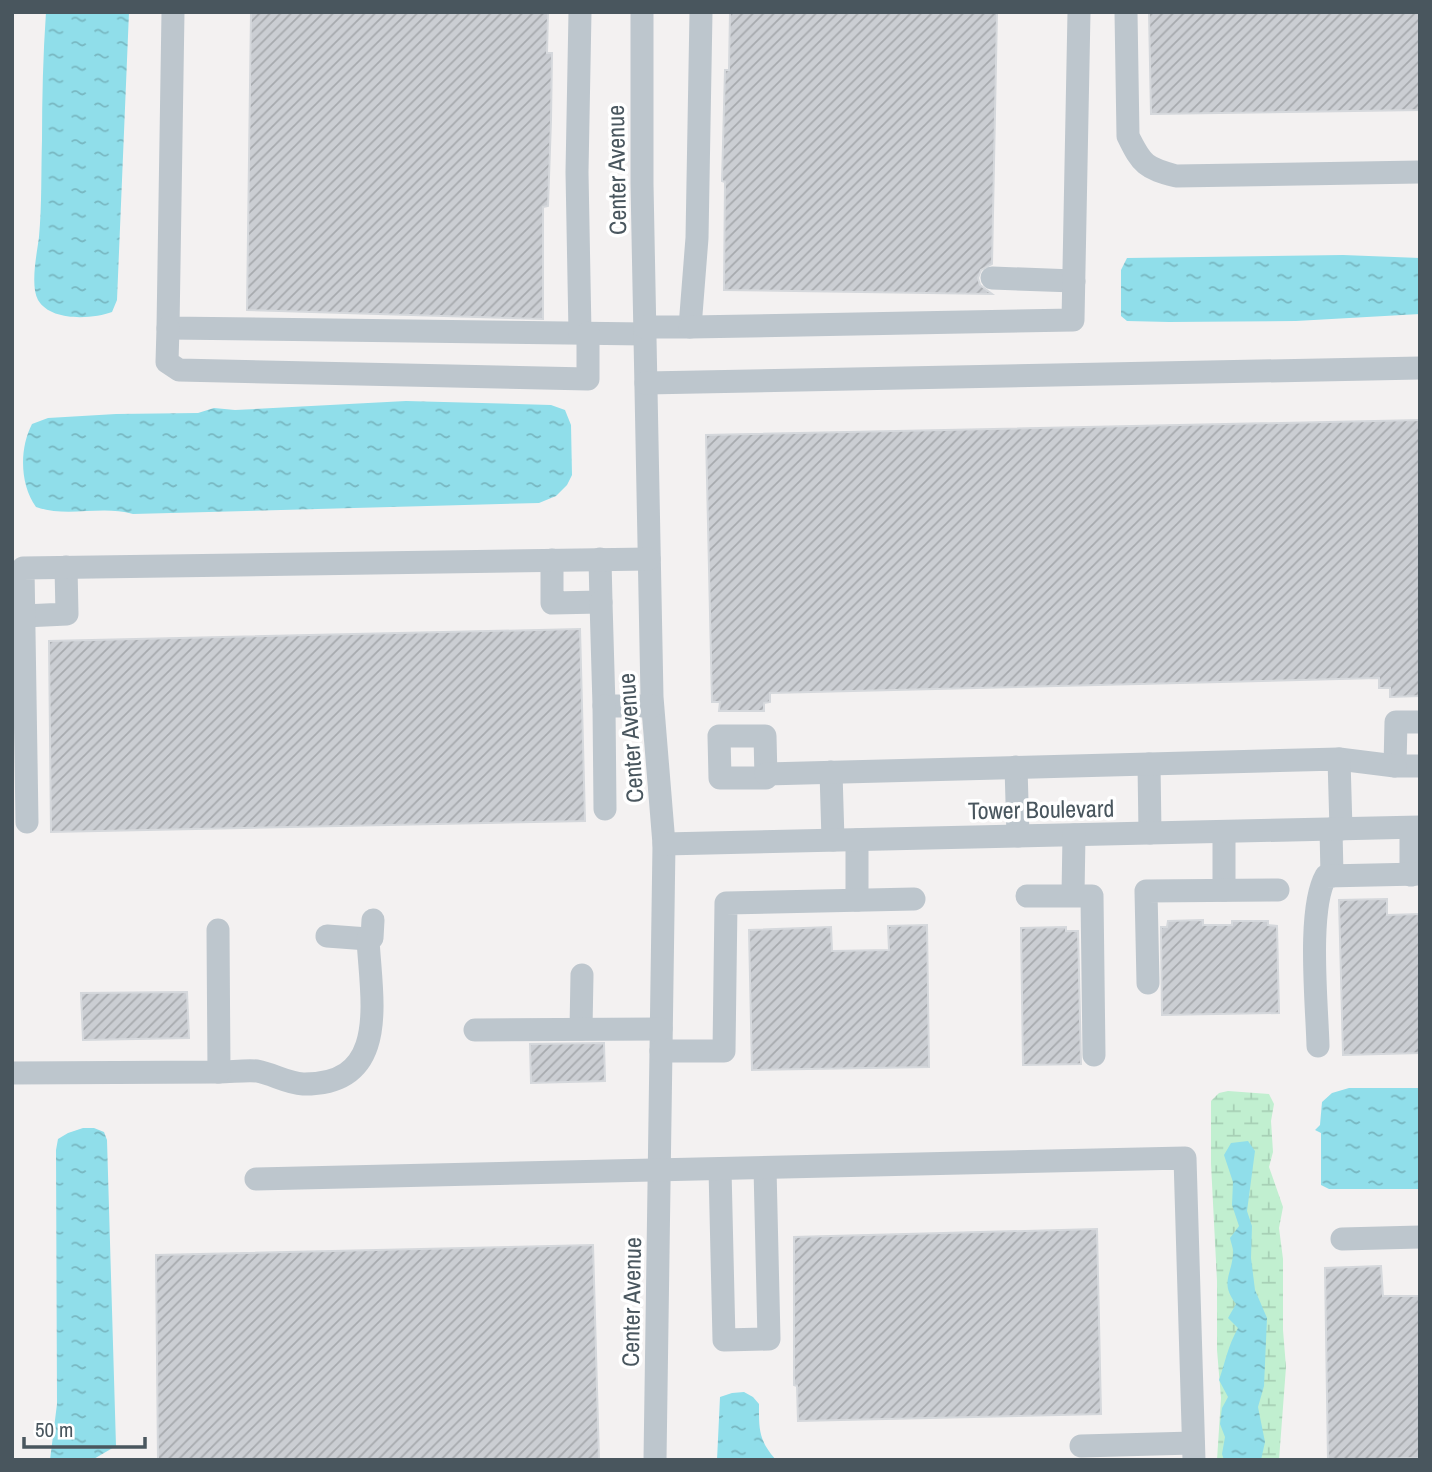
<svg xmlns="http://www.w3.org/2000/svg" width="1432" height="1472" font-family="'Archivo Narrow',sans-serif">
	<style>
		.wetland { fill: url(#wetland-marsh) }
		.water { fill: url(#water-ripples) }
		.building { fill: url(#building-hatch); stroke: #d5d8dc; stroke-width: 2 }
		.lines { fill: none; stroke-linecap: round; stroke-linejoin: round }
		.minor { stroke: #bdc6cd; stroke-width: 23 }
		.labels { text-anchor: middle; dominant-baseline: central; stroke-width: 7; stroke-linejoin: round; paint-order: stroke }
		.street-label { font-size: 24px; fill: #49565e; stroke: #fff }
	</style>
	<defs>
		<pattern id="wetland-marsh" width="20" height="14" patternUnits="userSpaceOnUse" patternTransform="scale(1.75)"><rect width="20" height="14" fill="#c1efd0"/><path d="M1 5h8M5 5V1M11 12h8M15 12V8" fill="none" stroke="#a7cfb5"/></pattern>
		<pattern id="water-ripples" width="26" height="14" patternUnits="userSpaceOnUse" patternTransform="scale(1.75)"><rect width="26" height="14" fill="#90deea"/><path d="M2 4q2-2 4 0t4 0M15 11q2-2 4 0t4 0" fill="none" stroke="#78b7c1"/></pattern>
		<pattern id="building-hatch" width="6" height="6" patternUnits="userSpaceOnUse" patternTransform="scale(1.75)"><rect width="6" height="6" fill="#cbced3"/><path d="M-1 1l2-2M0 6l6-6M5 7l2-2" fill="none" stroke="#a7aaae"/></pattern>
	</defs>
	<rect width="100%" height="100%" fill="#f3f1f1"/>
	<polygon class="wetland" points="1228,1091 1269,1094 1274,1104 1271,1121 1273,1152 1269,1167 1283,1207 1279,1228 1283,1259 1283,1330 1286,1367 1279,1460 1217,1460 1221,1398 1217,1350 1217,1281 1211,1164 1211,1101 1219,1093"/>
	<g class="water">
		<path d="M46,12H129L117,300L112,312C93,319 51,322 38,300C30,285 37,253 39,237C42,205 41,172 42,140C42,98 43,55 46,12Z"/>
		<polygon points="1343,255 1420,258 1420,314 1296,321 1169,322 1127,321 1121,316 1121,270 1127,258"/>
		<path d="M406,401L551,405L565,410L571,425L572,475L567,485L556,496L539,503L133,514C101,505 67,518 36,507C20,485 19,449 32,424L48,418L116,414L198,413L214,408L235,410Z"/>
		<polygon points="1349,1088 1420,1088 1420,1189 1329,1189 1321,1185 1321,1133 1315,1130 1320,1125 1322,1102 1332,1093"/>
		<polygon points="83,1128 94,1128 104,1132 107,1140 116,1446 92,1460 50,1460 57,1404 56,1150 58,1139 68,1133"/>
		<path d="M1248,1141L1255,1151L1247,1211L1252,1226L1251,1258L1255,1290L1267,1318L1264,1386L1258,1407L1265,1442L1261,1460H1224L1222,1454L1225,1437L1220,1424L1222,1408L1228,1397L1219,1380C1226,1360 1227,1348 1238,1328L1228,1318L1236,1304C1220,1283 1231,1276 1233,1255C1234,1250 1231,1243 1230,1238L1239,1226L1232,1205L1233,1182L1224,1155L1231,1143Z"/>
		<path d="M744,1392L753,1397L759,1404C759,1428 758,1440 776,1460H717L720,1397L732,1393Z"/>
	</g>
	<g class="building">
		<polygon points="251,12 548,12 547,53 552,53 551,120 548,206 543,207 543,319 247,310"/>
		<polygon points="730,12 997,12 992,264 981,270 978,278 980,285 992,294 724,290 725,182 722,181 725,70 729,70"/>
		<polygon points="1149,12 1420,12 1420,110 1151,114"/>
		<polygon points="1420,420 1420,696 1390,697 1390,688 1379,688 1379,678 770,693 770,702 764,703 764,711 719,711 720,702 712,702 706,435"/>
		<polygon points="580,629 585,821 51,832 49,641"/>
		<polygon points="1387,899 1387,915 1420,914 1420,1053 1343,1055 1339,900"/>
		<polygon points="1203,920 1203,925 1232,925 1232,921 1268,921 1268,925 1277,926 1279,1013 1162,1015 1161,927 1167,927 1168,921"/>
		<polygon points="927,925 929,1067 752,1070 749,930 831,927 832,951 889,950 888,926"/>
		<polygon points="1066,927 1066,931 1078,931 1081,1064 1023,1065 1021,928"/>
		<polygon points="187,992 189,1038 83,1040 81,993"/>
		<polygon points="604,1043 605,1081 531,1083 530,1044"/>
		<polygon points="1097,1229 1101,1414 798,1421 797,1386 794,1385 794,1237"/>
		<polygon points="593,1245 599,1460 158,1460 156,1255"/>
		<polygon points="1381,1266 1383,1296 1420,1296 1420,1458 1328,1460 1325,1268"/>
	</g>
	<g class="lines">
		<g class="minor">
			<polyline points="173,12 168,328 645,334"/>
			<polyline points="580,12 577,172 580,333"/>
			<polyline points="642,12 642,184 652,697 664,844 655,1460"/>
			<path d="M1126,12L1128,136C1142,165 1146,168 1176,176L1420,172"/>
			<polyline points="992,278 1074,281"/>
			<polyline points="645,327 690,327 697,238 701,12"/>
			<polyline points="690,327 1073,320 1079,12"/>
			<polyline points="168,328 167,362 179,370 588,379 588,333"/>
			<polyline points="646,383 1420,368"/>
			<polyline points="552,560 552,603 601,602 600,559"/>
			<polyline points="601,602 604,706 652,706"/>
			<polyline points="24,616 67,614 66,567"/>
			<polyline points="604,706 605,809"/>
			<polyline points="1420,722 1396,722 1395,766 1420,766"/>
			<polygon points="719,736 765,736 766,778 720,778"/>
			<polyline points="1339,759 1395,766"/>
			<polyline points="1149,764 1150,833"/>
			<polyline points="1016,767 1018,836"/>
			<polyline points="831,772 833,840"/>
			<polyline points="766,774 1339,759 1341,829"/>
			<polyline points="27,822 23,568 649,559"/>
			<polyline points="1331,829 1332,876"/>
			<polyline points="1224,832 1224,890"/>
			<polyline points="857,840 857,900"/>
			<polyline points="664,844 1420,827"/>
			<polyline points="1411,875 1411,828"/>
			<polyline points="1073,895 1074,835"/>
			<polyline points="1027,896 1092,896 1094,1055"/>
			<polyline points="327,936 368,939"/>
			<polyline points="1148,983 1146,891 1278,890"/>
			<polyline points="581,1029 582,975"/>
			<polyline points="475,1030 661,1029"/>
			<path d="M1318,1046C1317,1005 1307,909 1326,876L1420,874"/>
			<polyline points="661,1051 724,1051 726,903 914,899"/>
			<path d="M219,1072C231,1072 245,1070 257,1071C273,1074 287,1083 303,1084C391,1085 371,999 368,939L372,938L373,920"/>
			<polyline points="12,1073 219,1072 218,930"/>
			<polyline points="720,1169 724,1340 769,1339 765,1168"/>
			<polyline points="256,1179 1185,1158 1194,1460"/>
			<polyline points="1342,1239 1420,1237"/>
			<polyline points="1081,1446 1193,1443"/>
		</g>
	</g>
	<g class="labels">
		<g class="street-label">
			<text transform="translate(616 170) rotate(-91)">Center Avenue</text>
			<text transform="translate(630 738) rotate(-94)">Center Avenue</text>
			<text transform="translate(1041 809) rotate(-1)">Tower Boulevard</text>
			<text transform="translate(631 1302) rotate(-89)">Center Avenue</text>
		</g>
	</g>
	<rect width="1432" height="1472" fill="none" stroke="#49565e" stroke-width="28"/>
	<path d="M24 1437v10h121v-10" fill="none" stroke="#49565e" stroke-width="3.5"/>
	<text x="35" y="1437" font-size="21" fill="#49565e" stroke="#ffffff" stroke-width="5" paint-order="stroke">50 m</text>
</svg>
